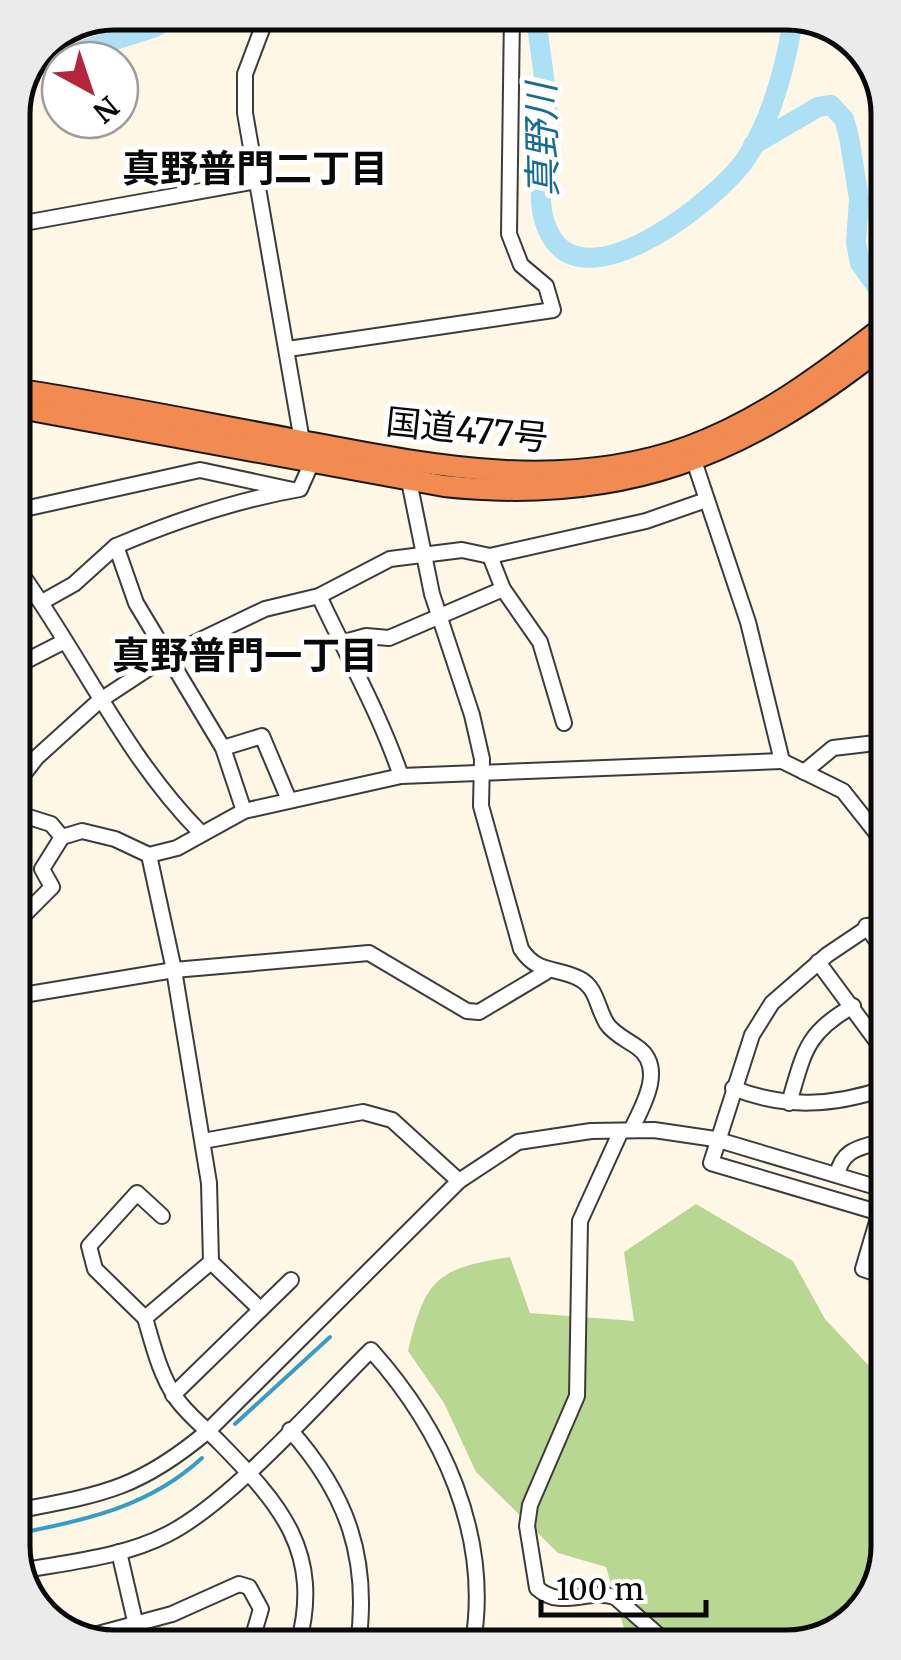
<svg xmlns="http://www.w3.org/2000/svg" width="901" height="1660" font-family="Merriweather,'Noto Sans JP',serif">
	<style>
		.forest { fill: #b8d792 }
		.lines { fill: none; stroke-linecap: round; stroke-linejoin: round }
		.stream { stroke: #369cc9; stroke-width: 4 }
		.river { stroke: #ade0f4; stroke-width: 20 }
		.minor-casing { stroke: #3c3c3c; stroke-width: 18 }
		.highway-casing { stroke: #1a1a1a; stroke-width: 24 }
		.minor { stroke: #fff; stroke-width: 14 }
		.highway { stroke: #f18b52; stroke-width: 20 }
		.labels { text-anchor: middle; dominant-baseline: central; stroke-width: 10; stroke-linejoin: round; paint-order: stroke }
		.street-label { font-size: 35px; fill: #090909; stroke: #fff }
		.water-label { font-size: 38px; font-style: italic; fill: #176b96; stroke: #fff }
		.neighbourhood-label { font-size: 38px; font-weight: bold; fill: #090909; stroke: #fff }
		.rim { fill: none; stroke: #090909; stroke-width: 5 }
	</style>
	<rect width="100%" height="100%" fill="#fff7e6"/>
	<path class="forest" d="M696,1204L793,1261L825,1319L887,1385L888,1552L871,1603L826,1640L628,1642L606,1567L558,1553L476,1472L444,1403L408,1351C425,1279 437,1268 510,1257L530,1313L634,1321L624,1252Z"/>
	<g class="lines">
		<g class="stream">
			<polyline points="235,1424 330,1337"/>
			<path d="M20,1533C87,1520 150,1506 202,1458"/>
		</g>
		<g class="river">
			<path d="M535,13C540,48 546,84 548,119C549,159 529,201 552,238C591,301 721,197 747,157C773,116 787,60 794,13"/>
			<polyline points="32,66 153,28 180,13"/>
			<polyline points="753,145 818,107 831,105 844,119 849,137 859,199 856,243 860,263 882,294"/>
		</g>
		<defs>
			<g id="minor">
				<polyline points="13,225 257,181"/>
				<polyline points="288,349 553,310 546,286 521,265 509,234 512,13"/>
				<polyline points="691,452 748,622 782,761 843,791 885,844"/>
				<path d="M409,481L432,594L472,715L482,759L481,806L521,949C538,975 556,966 580,979C597,988 597,1008 607,1024C614,1034 627,1040 637,1047C666,1067 643,1106 631,1130"/>
				<polyline points="15,511 200,470 293,490"/>
				<polyline points="490,556 503,589 540,642 564,723"/>
				<path d="M15,565C79,652 123,754 200,832"/>
				<path d="M319,596C347,656 380,714 401,776"/>
				<polyline points="42,602 74,584 116,546"/>
				<polyline points="341,643 366,636 389,638 503,589"/>
				<polyline points="16,666 65,641"/>
				<polyline points="223,748 262,736 289,800"/>
				<polyline points="804,772 833,748 884,742"/>
				<polyline points="16,784 37,757 99,701 169,655 265,609 319,596 390,559 462,550 490,556 646,521 706,500"/>
				<path d="M244,811L223,748L136,603L116,546C177,520 236,500 300,489L312,462L302,441L245,113V74L268,13"/>
				<polyline points="16,813 51,824 62,837 42,869 52,887 17,922"/>
				<polyline points="62,837 82,831 115,839 149,855 177,848 244,811 401,776 782,761"/>
				<polyline points="149,855 174,970 209,1183 211,1262"/>
				<polyline points="885,916 827,955 772,1003 752,1035 711,1163 887,1215"/>
				<polyline points="866,926 885,952"/>
				<polyline points="818,962 886,1054"/>
				<polyline points="17,996 174,970 369,953 467,1011 479,1012 546,972"/>
				<path d="M733,1088C785,1109 834,1106 886,1088"/>
				<path d="M789,1103C804,1053 805,1033 853,1006"/>
				<path d="M621,1131L580,1221L577,1396L530,1505L527,1526L537,1588C561,1610 587,1588 615,1597L665,1641"/>
				<polyline points="203,1141 363,1112 392,1120 459,1181"/>
				<path d="M837,1175C843,1147 862,1148 886,1140"/>
				<polyline points="886,1191 863,1269 887,1277"/>
				<path d="M260,1309L211,1262L145,1318C153,1345 160,1375 176,1398C187,1414 205,1428 219,1442C281,1505 323,1552 298,1645"/>
				<polyline points="145,1318 95,1269 89,1246 137,1193 162,1216"/>
				<polyline points="173,1395 291,1280"/>
				<path d="M290,1430C347,1494 370,1558 358,1645"/>
				<path d="M20,1510C105,1494 140,1488 208,1431L459,1181L518,1142L591,1131L654,1130L715,1139L886,1190"/>
				<polyline points="119,1552 141,1647"/>
				<path d="M20,1571C69,1562 124,1557 168,1534C231,1502 319,1401 371,1350C442,1429 491,1534 473,1643"/>
				<polyline points="83,1638 172,1614 239,1584 249,1587 261,1609 250,1646"/>
			</g>
			<g id="highway">
				<path d="M14,389C107,403 199,422 291,439C424,464 557,494 688,447C761,420 821,375 882,328"/>
				<path d="M14,407L444,486C622,505 743,457 882,347"/>
			</g>
		</defs>
		<use href="#minor" class="minor-casing"/>
		<use href="#highway" class="highway-casing"/>
		<use href="#minor" class="minor"/>
		<use href="#highway" class="highway"/>
	</g>
	<g class="labels">
		<g class="street-label">
			<text transform="translate(467 430) rotate(6)">国道477号</text>
		</g>
		<g class="water-label">
			<text transform="translate(542 140) rotate(-91)">真野川</text>
		</g>
		<g class="neighbourhood-label">
			<text x="255" y="168">真野普門二丁目</text>
			<text x="245" y="655">真野普門一丁目</text>
		</g>
	</g>
	<path d="M0 0H901V1660H0ZM114 30H787A84 84 0 0 1 871 114V1546A84 84 0 0 1 787 1630H114A84 84 0 0 1 30 1546V114A84 84 0 0 1 114 30Z" fill="#ebebeb" fill-rule="evenodd"/>
	<path class="rim" d="M114 30H787A84 84 0 0 1 871 114V1546A84 84 0 0 1 787 1630H114A84 84 0 0 1 30 1546V114A84 84 0 0 1 114 30Z"/>
	<g transform="translate(90 90) rotate(140)"><circle r="48" fill="#ffffff" stroke="#9d9d9d" stroke-width="2.5"/>
	<path d="M0-8L18 38L0 25L-18 38Z" fill="#b5263b"/>
	<text y="-15" font-size="28" font-weight="bold" text-anchor="middle" fill="#090909">N</text>
	</g>
	<path d="M541 1600v15h165v-15" fill="none" stroke="#090909" stroke-width="5"/>
	<text x="556" y="1600" font-size="30" fill="#090909" stroke="#ffffff" stroke-width="8" paint-order="stroke">100 m</text>
</svg>
